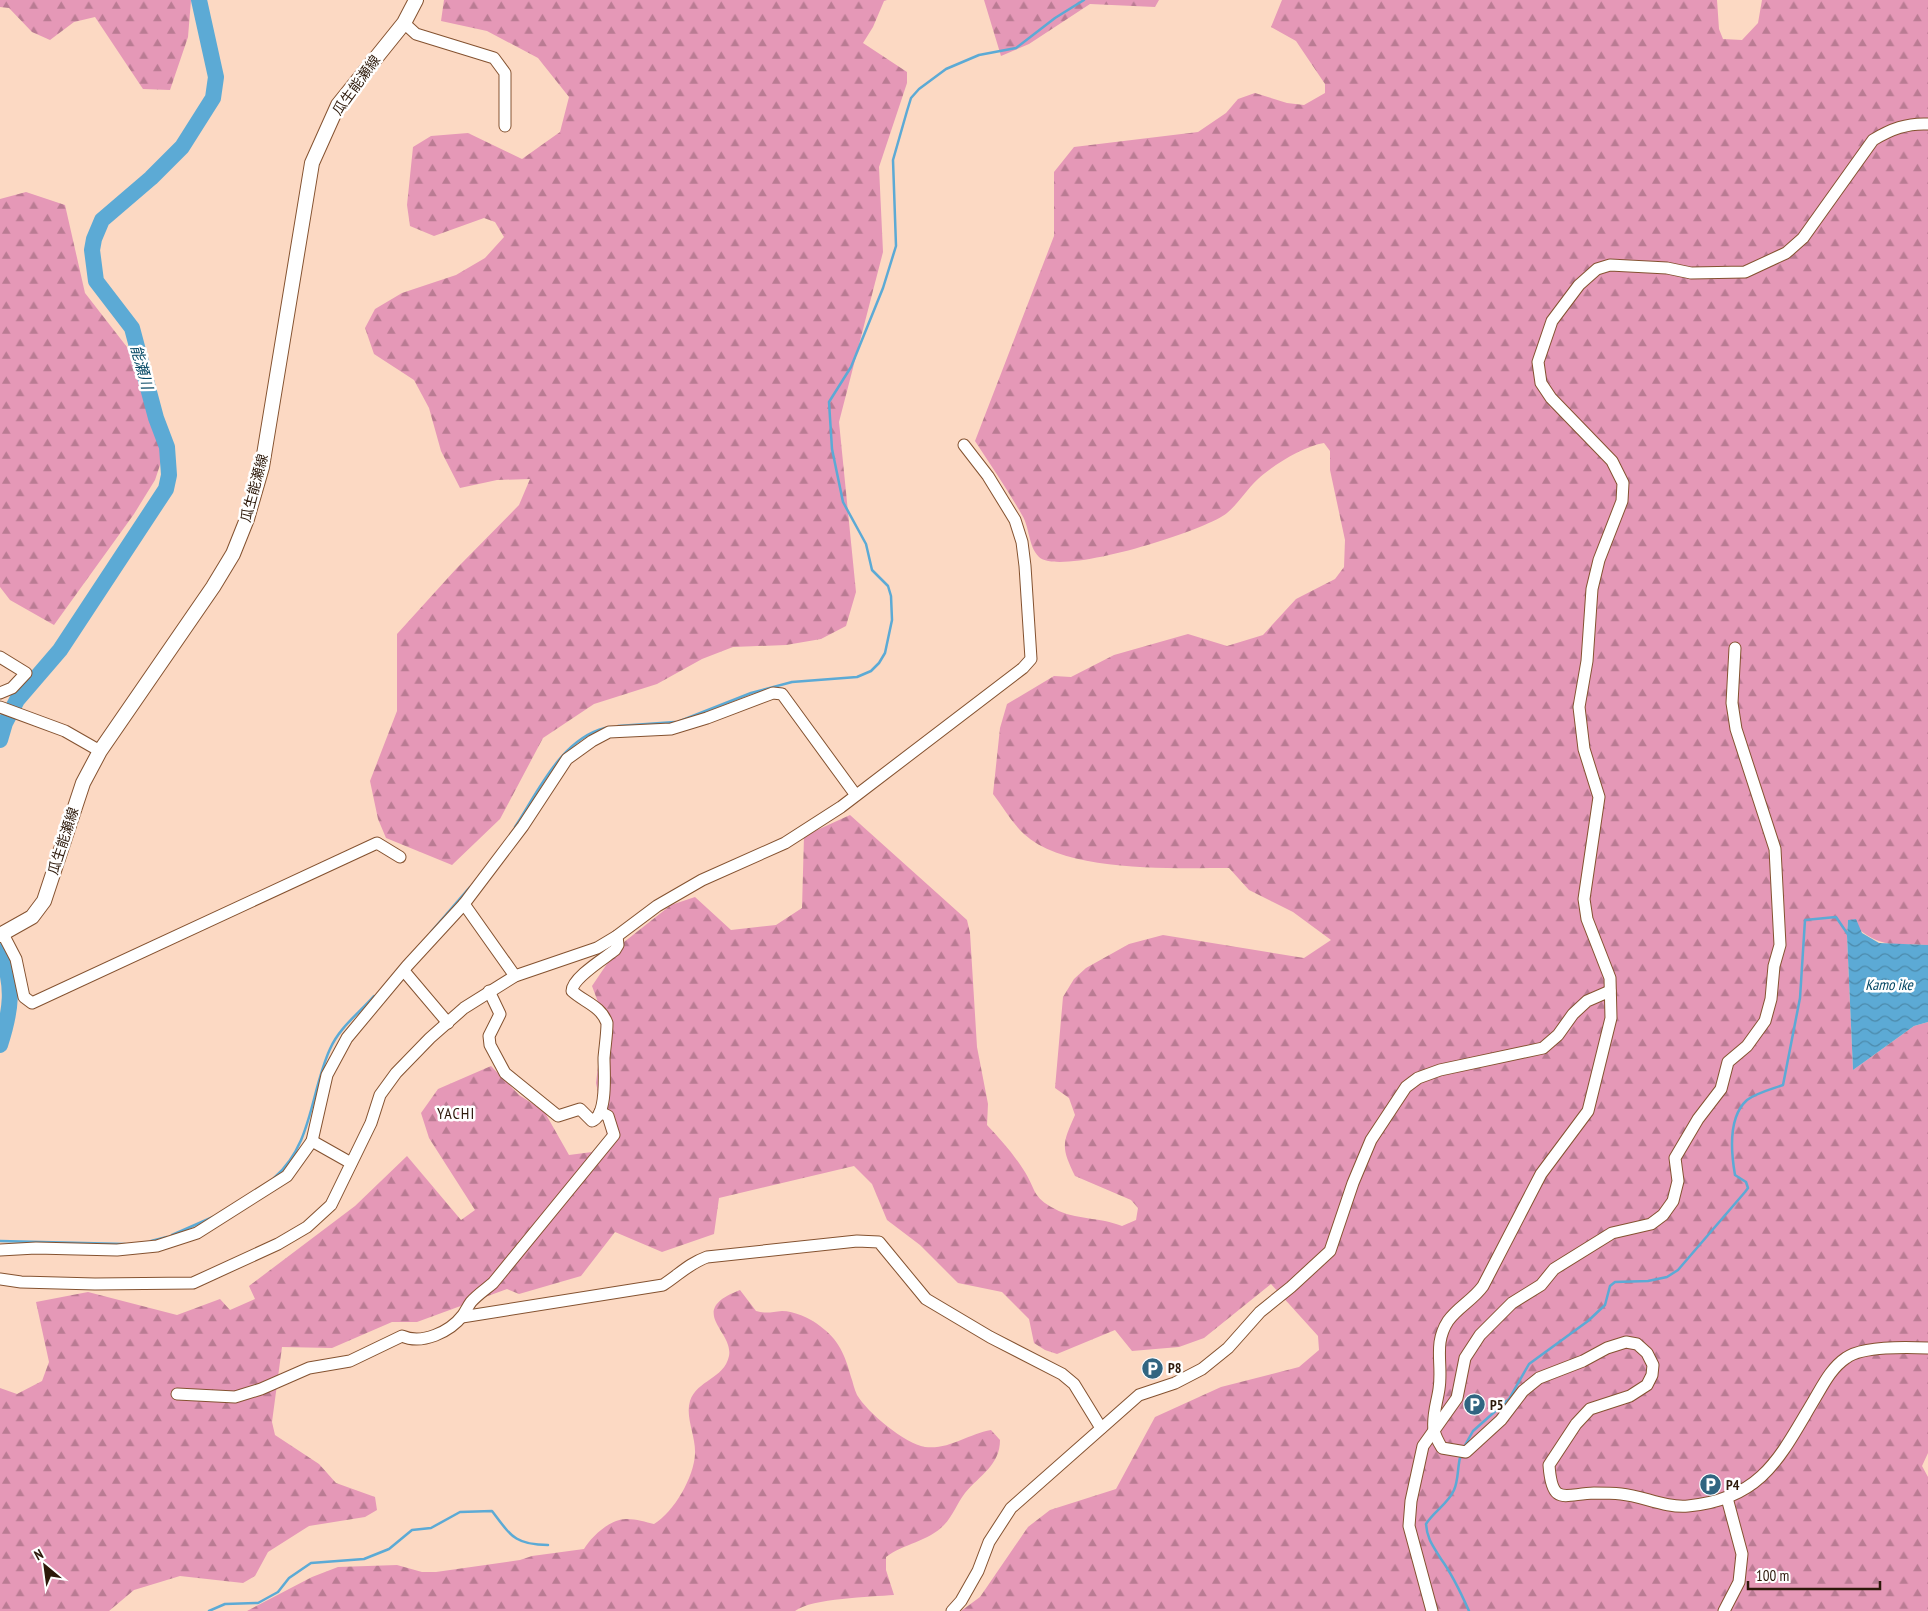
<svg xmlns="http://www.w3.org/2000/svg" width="1928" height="1611" font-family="'PT Sans Narrow','Noto Sans JP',sans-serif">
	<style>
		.forest { fill: url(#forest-firs) }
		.water { fill: url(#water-waves) }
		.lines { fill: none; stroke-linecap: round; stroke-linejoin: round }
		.stream { stroke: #5caad5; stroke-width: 2.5 }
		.river { stroke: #5caad5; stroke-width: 16 }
		.minor-casing { stroke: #845230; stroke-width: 13 }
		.major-casing { stroke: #845230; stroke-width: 16 }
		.minor { stroke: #fff; stroke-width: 11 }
		.major { stroke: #fff; stroke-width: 14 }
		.labels { text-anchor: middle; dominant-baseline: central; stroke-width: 5; stroke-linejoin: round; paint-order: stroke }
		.street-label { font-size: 14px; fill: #2d190a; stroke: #fff }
		.poi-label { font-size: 14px; font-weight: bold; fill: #2d190a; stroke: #fff; text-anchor: start }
		.water-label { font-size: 15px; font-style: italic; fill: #054865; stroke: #fff }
		.quarter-label { font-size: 16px; letter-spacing: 1px; fill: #2d190a; stroke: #fff }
	</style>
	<defs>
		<pattern id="forest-firs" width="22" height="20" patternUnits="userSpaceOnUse" patternTransform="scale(1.25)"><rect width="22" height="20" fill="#e598b7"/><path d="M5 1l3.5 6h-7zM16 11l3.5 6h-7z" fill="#ba7b93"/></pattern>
		<pattern id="water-waves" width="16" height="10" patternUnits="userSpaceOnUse" patternTransform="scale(1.25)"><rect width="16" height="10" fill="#5caad5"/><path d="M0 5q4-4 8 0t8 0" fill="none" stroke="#4c8aab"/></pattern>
	</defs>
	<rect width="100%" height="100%" fill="#fcd9c3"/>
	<g class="forest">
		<polygon points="0,0 191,0 188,37 170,90 143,89 95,17 74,22 50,40 32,32 9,8 0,7"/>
		<polygon points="444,0 887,0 884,1 873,27 863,43 907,72 907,83 879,167 883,252 839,422 856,592 846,626 821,639 786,645 733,647 702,659 657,684 594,704 543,738 500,819 452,865 386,838 378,819 370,781 397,711 397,634 456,569 519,505 530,479 497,480 460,488 441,451 429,408 414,380 374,354 365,328 375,309 402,293 456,275 485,258 504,237 495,222 484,218 434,236 410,226 407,205 413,147 431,136 468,133 522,159 560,132 569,97 538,58 487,31 441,21"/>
		<polygon points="984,0 1159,0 1155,7 1090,4 1029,44 1001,56"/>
		<path d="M1282,0H1717L1719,29L1723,39L1742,40L1758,23L1762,0H1928V945C1889,944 1878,948 1848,920L1847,936L1853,1070L1914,1026L1928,1022V1453L1922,1466L1928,1477V1611H961L980,1597L1028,1527L1050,1510L1116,1489L1155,1417L1221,1387L1299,1367L1319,1350L1318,1336L1271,1284L1204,1338L1179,1347L1132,1351L1115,1330L1057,1354L1045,1350L1034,1343L1029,1319L1002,1292L958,1283L920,1245L887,1220L872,1184L854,1166L719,1198L714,1234L662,1252L615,1232L581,1276L519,1294L507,1289L417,1322H392L332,1348L282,1347L272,1422L275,1435L319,1464L336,1483L375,1497L377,1510L365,1517L309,1526L268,1552L255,1576L243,1583L180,1576L134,1590L109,1611H0V1388L17,1394L42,1381L49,1362L36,1302L88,1292L177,1315L220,1299L230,1310L255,1299L249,1286L355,1206L407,1156L461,1220L475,1210L429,1138L421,1113L438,1089L491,1066L519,1095L544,1111L569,1155L592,1152L607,1135L596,1083L604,1018L592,986L619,946L671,905L695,897L731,930L776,925L802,908L804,836L850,815L967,920L970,933L977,1047L988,1104L987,1125C1000,1139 1012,1152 1023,1169C1036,1188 1031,1197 1055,1209C1075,1220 1100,1217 1122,1226L1136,1220L1138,1208L1131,1200L1075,1176C1061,1147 1062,1144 1075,1115L1069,1098L1055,1088L1063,997L1074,979L1086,968L1129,944L1163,935L1304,958L1331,940L1293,912L1249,890L1229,868C1173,868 1066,873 1024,834C1012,823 1003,807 993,794L1000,728L1007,704L1054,676L1071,677L1114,655L1188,634L1227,646L1263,635L1296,599L1335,579L1344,567L1345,540L1330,470V451L1324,443C1304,446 1273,465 1258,479C1247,489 1239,503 1227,513C1205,531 1060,577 1039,557C1028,546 1030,528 1022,515C1008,490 991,466 975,441L1054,236V172L1074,147L1198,132L1226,113L1238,99L1255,93L1287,103L1304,105L1325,93V84L1296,41L1271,27Z"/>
		<polygon points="26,192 65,205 85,293 144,369 164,453 155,480 134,514 54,625 10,600 0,587 0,199"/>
		<path d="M740,1290L756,1311C766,1314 772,1312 782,1311C794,1311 810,1318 820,1326C839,1340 845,1355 851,1377C853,1382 854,1389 857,1395C867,1412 905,1444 925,1447C949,1450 968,1434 991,1430L1000,1440C1000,1465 980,1475 965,1493C957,1503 953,1516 944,1525C929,1541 903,1544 886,1557V1570L894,1595C871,1597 812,1598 795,1611H247L312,1577L338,1567L397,1565L422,1572H436L520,1560L532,1556L584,1549C591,1537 611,1518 627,1519C636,1519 646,1522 654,1524C674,1512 694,1477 695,1454C696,1436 685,1418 690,1401C697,1380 724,1379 729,1356C734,1331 685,1311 740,1290Z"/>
	</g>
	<polygon class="water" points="1856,919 1862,933 1879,943 1928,945 1928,1022 1914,1026 1853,1070 1847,936 1848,920"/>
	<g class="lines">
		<g class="stream">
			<polyline points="680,721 751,693 792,682 857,677 871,671 879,663 885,653 892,620 891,596 888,586 872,570 866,544 843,502 832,449 829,402 851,367 883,288 896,246 893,160 907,111 911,98 919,89 946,69 979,55 1016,48 1055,18 1084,0"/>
			<polyline points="618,726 675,722"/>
			<path d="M515,827C538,792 561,739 605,728"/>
			<polyline points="431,932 470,887"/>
			<path d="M274,1178C313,1144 310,1093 330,1049C339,1028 359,1013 374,996"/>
			<polyline points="172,1235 213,1217"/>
			<polyline points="0,1241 125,1244"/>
			<polyline points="151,1241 167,1237"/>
			<path d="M1464,1447L1473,1431L1509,1399L1529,1364L1588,1321L1605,1305L1610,1286L1615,1282L1648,1281L1667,1277L1678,1270L1745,1192L1748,1188L1746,1182L1735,1175C1731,1152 1728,1117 1747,1100C1756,1093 1772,1089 1783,1085L1800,998L1805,920L1836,917L1849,936"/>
			<path d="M1461,1454C1457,1466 1459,1479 1454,1490C1448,1504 1434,1511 1426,1524C1427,1539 1433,1546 1441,1559C1452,1574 1461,1593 1469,1611"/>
			<path d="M209,1611L225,1604L258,1603L278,1592L289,1578L311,1563L364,1559L389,1549L412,1530L431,1528L460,1512L492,1511C511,1536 515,1545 548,1545"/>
		</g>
		<g class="river">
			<polyline points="0,740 5,723 17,700 60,650 166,489 169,475 167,447 156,418 132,328 96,281 92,250 94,239 102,220 151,178 182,147 213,98 216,77 199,0"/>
			<path d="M0,951C15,985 11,1011 0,1045"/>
		</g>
		<defs>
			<g id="minor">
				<polyline points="404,23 416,34 494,58 505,73 505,126"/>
				<path d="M1928,124C1907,123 1891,129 1873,140L1803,238L1786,253L1745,272L1691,273L1667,268L1610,265L1597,269L1579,285L1552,321L1538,362L1541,383L1551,398L1612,461L1623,483L1622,501L1599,560L1592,589L1587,661L1579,707L1584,749L1599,797L1584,899L1587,919L1610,978L1611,1018L1588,1111L1541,1174L1483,1286C1473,1300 1458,1307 1448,1321C1433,1344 1443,1364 1439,1389C1437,1403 1432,1416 1434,1430C1435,1436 1439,1443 1442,1448L1466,1452L1501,1420L1523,1391L1539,1378L1583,1361L1607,1348L1626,1342L1637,1344L1647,1353L1653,1365L1652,1375L1647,1385L1630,1396L1590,1409L1576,1424L1549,1465C1552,1507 1564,1494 1594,1493C1603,1493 1612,1493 1621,1494C1643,1496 1665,1508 1688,1506C1762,1499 1780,1457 1814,1400C1823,1385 1831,1368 1846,1358C1862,1346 1908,1347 1928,1348"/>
				<polyline points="0,657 26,673 12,688 0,693"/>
				<polyline points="0,707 65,731 100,751"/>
				<polyline points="464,904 515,976"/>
				<polyline points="3,934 16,959 24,997 32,1003 377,843 400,857"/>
				<polyline points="404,971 448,1023"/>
				<path d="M489,991L500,1014L489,1036L490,1045L505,1073L558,1116L580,1109L592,1121C608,1115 604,1072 604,1058C605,1046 607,1034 607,1023C601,1006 584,1002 572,991C572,978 605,958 615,950L618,945L617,936"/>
				<polyline points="312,1141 327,1075 347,1038 407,966 464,904 523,826 567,759 592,741 609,732 671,729 707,718 773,693 782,694 855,794"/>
				<polyline points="0,1250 36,1248 117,1250 157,1246 197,1233 287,1176 312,1141 351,1163"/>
				<polyline points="0,1279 21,1282 95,1284 193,1283 278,1244 307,1227 331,1205 371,1123 380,1095 396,1073 430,1038 464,1008 515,976 597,948 617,936 657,906 702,880 785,843 841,807 1023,668 1031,659 1025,566 1022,542 1015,520 988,476 964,445"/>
				<path d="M462,1317L663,1285C680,1274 688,1264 707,1257L857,1241L879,1242L926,1299L990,1337L1062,1374L1074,1384L1101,1428"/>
				<path d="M177,1394L235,1397L261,1389L309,1368L350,1361L402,1336C422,1345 450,1332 463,1315C466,1311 468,1306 471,1302C477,1295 486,1289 493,1283L614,1135L608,1116L600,1112"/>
				<polyline points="952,1611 961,1601 978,1571 989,1542 1011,1508 1139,1395 1175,1383 1202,1369 1228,1348 1260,1312 1291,1287 1330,1251 1353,1183 1371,1140 1406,1087 1418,1078 1440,1070 1543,1048 1558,1035 1573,1014 1587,1001 1610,991"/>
				<polyline points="1432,1611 1409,1526 1411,1501 1423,1446 1457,1398 1465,1358 1480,1335 1512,1303 1541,1285 1554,1269 1612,1233 1651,1224 1663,1215 1673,1201 1678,1181 1675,1158 1698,1119 1721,1089 1728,1062 1747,1046 1765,1021 1771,999 1774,966 1780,945 1775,849 1736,729 1732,703 1735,648"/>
				<polyline points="1724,1611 1739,1582 1742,1554 1727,1498"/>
			</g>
			<polyline id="major" points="0,935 32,917 44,901 83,783 100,751 213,587 233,554 247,519 262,467 312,163 338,105 404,23 416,0"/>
		</defs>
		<use href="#minor" class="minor-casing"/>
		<use href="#major" class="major-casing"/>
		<use href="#minor" class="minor"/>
		<use href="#major" class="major"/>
	</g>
	<defs>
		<symbol id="parking-disc" viewBox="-11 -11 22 22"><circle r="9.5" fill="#316581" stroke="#fff"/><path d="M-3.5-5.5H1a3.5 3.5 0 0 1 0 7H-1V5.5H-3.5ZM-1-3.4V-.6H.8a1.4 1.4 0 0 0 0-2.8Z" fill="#fff"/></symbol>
	</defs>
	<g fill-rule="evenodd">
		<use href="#parking-disc" x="1140" y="1356" width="25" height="25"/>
		<use href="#parking-disc" x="1462" y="1392" width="25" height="25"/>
		<use href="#parking-disc" x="1698" y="1472" width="25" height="25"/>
	</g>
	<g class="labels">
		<g class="street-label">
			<text transform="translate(356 85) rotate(-54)">瓜生能瀬線</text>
			<text transform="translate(254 488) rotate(-75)">瓜生能瀬線</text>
			<text transform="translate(63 841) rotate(-72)">瓜生能瀬線</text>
		</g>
		<g class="poi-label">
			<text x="1168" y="1368">P8</text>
			<text x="1490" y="1405">P5</text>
			<text x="1726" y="1485">P4</text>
		</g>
		<g class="water-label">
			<text transform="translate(142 367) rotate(75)">能瀬川</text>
			<text x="1889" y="984">Kamo ike</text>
		</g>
		<g class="quarter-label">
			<text x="456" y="1113">YACHI</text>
		</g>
	</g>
	<g transform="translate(45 1566) rotate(331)" stroke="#ffffff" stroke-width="4" paint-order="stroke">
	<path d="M0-4L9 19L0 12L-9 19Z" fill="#2d190a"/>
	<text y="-8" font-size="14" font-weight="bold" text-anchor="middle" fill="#2d190a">N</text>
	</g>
	<path d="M1748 1581v8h132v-8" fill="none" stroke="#2d190a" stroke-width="2.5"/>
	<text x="1756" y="1581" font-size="15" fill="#2d190a" stroke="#ffffff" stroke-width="4" paint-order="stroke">100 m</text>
</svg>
